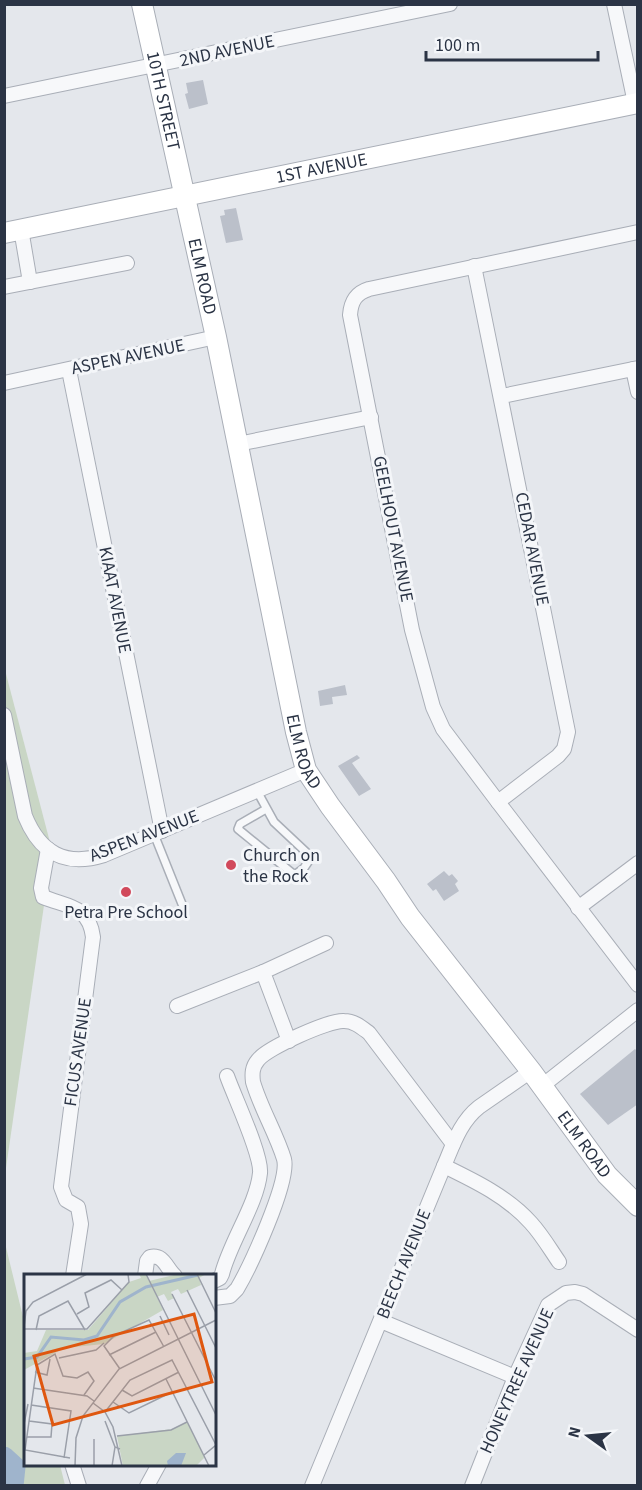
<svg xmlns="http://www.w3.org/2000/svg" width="642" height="1490" font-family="'Source Sans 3',sans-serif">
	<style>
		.green { fill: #c9d6c5 }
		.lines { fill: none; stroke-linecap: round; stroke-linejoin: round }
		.river { stroke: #9fb4cc; stroke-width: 21 }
		.building { fill: #bbc0ca }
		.lane-casing { stroke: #a9aeb7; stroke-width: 10 }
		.street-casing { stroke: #a9aeb7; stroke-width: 16 }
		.secondary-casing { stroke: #a9aeb7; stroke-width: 22 }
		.lane { stroke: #f7f8fa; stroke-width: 7 }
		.street { stroke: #f7f8fa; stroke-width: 14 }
		.secondary { stroke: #fff; stroke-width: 20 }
		.poi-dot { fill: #d1495b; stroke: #f4f6f9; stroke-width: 2 }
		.labels { text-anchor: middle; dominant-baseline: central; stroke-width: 6; stroke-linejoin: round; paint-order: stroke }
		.street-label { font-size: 18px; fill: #2b3445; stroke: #f4f6f9 }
		.poi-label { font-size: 18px; fill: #2b3445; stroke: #f4f6f9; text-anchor: start }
		.inset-river { fill: none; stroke: #9fb4cc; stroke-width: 3 }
		.inset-road { fill: none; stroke: #9a9fa9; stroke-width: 1.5 }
		.view { fill: #df570f; fill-opacity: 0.15; stroke: #df570f; stroke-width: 3 }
		.inset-edge { fill: none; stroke: #2b3445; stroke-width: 3 }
	</style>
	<rect width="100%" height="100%" fill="#e4e7ec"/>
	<g class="green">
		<polygon points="5,670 52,850 5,1175"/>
		<polygon points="4,1239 25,1325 26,1464 60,1465 65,1485 5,1485"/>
	</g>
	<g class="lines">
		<polyline class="river" points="4,1457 15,1467 13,1486"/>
	</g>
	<g class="building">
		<polygon points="203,80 208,104 189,109 185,94 188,93 186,83"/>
		<polygon points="236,208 243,240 226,243 220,216 225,215 224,210"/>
		<polygon points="345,685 347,695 332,697 333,704 320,706 318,691"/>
		<polygon points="357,755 360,758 352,763 371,789 359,796 338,766"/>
		<polygon points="444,871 449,876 452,874 458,881 455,884 459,891 444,901 436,889 433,891 427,884"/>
		<polygon points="635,1049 638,1052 638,1104 608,1125 580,1094"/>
	</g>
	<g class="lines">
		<defs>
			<g id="lane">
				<polyline points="257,791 274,822 307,853 308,862 304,868 296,874 292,873 238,829 240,824 266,809"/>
				<polyline points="154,834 182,904"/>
			</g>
			<g id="street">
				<polyline points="614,4 635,103"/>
				<polyline points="4,96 450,4"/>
				<polyline points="21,229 30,282"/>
				<path d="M638,232L369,289C356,293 351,301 350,315L412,630L433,707L443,729L498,802L638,985"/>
				<polyline points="474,266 568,732 564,749 558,756 498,802"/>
				<polyline points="4,287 127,263"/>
				<polyline points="633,369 638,392"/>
				<polyline points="69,370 162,831"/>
				<polyline points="4,383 216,337"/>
				<polyline points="502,396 638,368"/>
				<polyline points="238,444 371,417"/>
				<path d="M4,715L25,816C40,853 65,867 104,855L306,770"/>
				<path d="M48,849L41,888L43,897C67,907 89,905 93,937L61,1187L66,1200L78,1207L81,1224L73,1276"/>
				<polyline points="578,908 638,863"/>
				<polyline points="177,1006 263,972"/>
				<polyline points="289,1041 263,972 326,943"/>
				<polyline points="542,1086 638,1010"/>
				<path d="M444,1166C475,1181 508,1197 531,1223C542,1235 550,1249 559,1262"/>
				<path d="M145,1276L147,1261L150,1257C164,1254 166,1268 175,1276"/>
				<path d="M214,1281L220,1278L222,1274C230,1242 257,1204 260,1173C262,1155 234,1096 227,1076"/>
				<path d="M214,1298L230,1296L237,1289C250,1267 290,1181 284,1159C276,1133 261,1109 253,1082C252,1074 252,1067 258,1060C267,1048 329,1020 344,1021C354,1021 361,1027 369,1033L453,1144"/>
				<polyline points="381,1321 515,1377"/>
				<polyline points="72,1464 79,1486"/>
				<polyline points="147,1486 159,1464"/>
				<path d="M312,1486L444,1166C453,1145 460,1122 479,1107L531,1071"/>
				<polyline points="472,1486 515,1377 548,1305 566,1293 575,1292 583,1294 638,1330"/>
			</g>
			<g id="secondary">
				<path id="s1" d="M142,4L216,337L296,732L306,770L330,806L386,881L410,917L531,1071L607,1175L638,1206"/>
				<path id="s2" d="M4,233L638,103"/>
			</g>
		</defs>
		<use href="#lane" class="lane-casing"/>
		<use href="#street" class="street-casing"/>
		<use href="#secondary" class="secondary-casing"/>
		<use href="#lane" class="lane"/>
		<use href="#street" class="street"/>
		<use href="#secondary" class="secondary"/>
	</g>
	<g class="poi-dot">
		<circle cx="231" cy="865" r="6"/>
		<circle cx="126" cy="892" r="6"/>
	</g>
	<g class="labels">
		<g class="street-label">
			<text transform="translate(227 51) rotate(-12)">2ND AVENUE</text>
			<text stroke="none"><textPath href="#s1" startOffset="99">10TH STREET</textPath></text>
			<text stroke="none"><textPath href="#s2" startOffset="324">1ST AVENUE</textPath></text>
			<text stroke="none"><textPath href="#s1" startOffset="279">ELM ROAD</textPath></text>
			<text transform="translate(128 357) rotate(-12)">ASPEN AVENUE</text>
			<text transform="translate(393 529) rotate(79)">GEELHOUT AVENUE</text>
			<text transform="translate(532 549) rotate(79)">CEDAR AVENUE</text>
			<text transform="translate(115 600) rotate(79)">KIAAT AVENUE</text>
			<text stroke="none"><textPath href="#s1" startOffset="765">ELM ROAD</textPath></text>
			<text transform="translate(144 836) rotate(-21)">ASPEN AVENUE</text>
			<text transform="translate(78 1052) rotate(-82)">FICUS AVENUE</text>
			<text stroke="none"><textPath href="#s1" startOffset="1250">ELM ROAD</textPath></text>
			<text transform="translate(404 1264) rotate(-68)">BEECH AVENUE</text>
			<text transform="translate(517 1381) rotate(-66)">HONEYTREE AVENUE</text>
		</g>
		<g class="poi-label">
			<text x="243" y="855">Church on<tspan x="243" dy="21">the Rock</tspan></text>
			<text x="126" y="912" text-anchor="middle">Petra Pre School</text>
		</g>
	</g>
	<g transform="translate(24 1274)">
		<rect width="192" height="192" fill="#e4e7ec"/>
		<path d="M115,0H122L125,7L154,0H182L175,4L177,11L157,20L154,15L147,18L150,24L144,27L140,20L133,23L139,36L80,70L40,74L0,96V79L13,77L22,56H64L105,8L117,4ZM163,148L181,183L172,192H99L93,162L148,155Z" fill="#c9d6c5"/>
		<path d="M152,179H162L157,192H144L143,187Z" fill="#9fb4cc"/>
		<path class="inset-river" d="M0,85L13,83L27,63L60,66L73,62L96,28L122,13L174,1"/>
		<path class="inset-road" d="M122,0L192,141M173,0L192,39M163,16L192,74M148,20L192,107M53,40L65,33L61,19L87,6L98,16M136,42L145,61M0,53L2,37L9,28L63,0M0,55H63L105,8L104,0M12,56L15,42L44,27L61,56M85,81L132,58M35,84L72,76L80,69M96,95L80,72L90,62L125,46L140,73M11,98L23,101L26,85M142,105L185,192M9,114L63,122L70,127M98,116L108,122L155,98M89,128L105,139L148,118M69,129L81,138L89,153L98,192M7,131L47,137L40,184M81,138L106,106L148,86L192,171L180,181M81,147L91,173L96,175M0,150L4,130M93,162L147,156L163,148M3,163H27L28,150L5,147M70,165V192M46,184L1,176L13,91L31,80L39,102L53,104L64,98L70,107L60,121M51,192L52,164L59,142L95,95L192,46M88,192L91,173"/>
		<path class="view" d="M170,40L188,108L29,151L10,82Z"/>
		<rect width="192" height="192" class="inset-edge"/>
	</g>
	<rect width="642" height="1490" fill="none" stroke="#2b3445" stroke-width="12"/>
	<g transform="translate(588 1436) rotate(285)" stroke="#f4f6f9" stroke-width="4.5" paint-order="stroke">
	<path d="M0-4.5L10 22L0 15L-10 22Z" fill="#2b3445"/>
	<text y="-9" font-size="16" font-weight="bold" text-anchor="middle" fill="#2b3445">N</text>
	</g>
	<path d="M426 51v9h172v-9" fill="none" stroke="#2b3445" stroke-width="3"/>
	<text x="435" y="51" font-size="18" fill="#2b3445" stroke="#f4f6f9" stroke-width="4.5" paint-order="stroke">100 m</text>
</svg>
